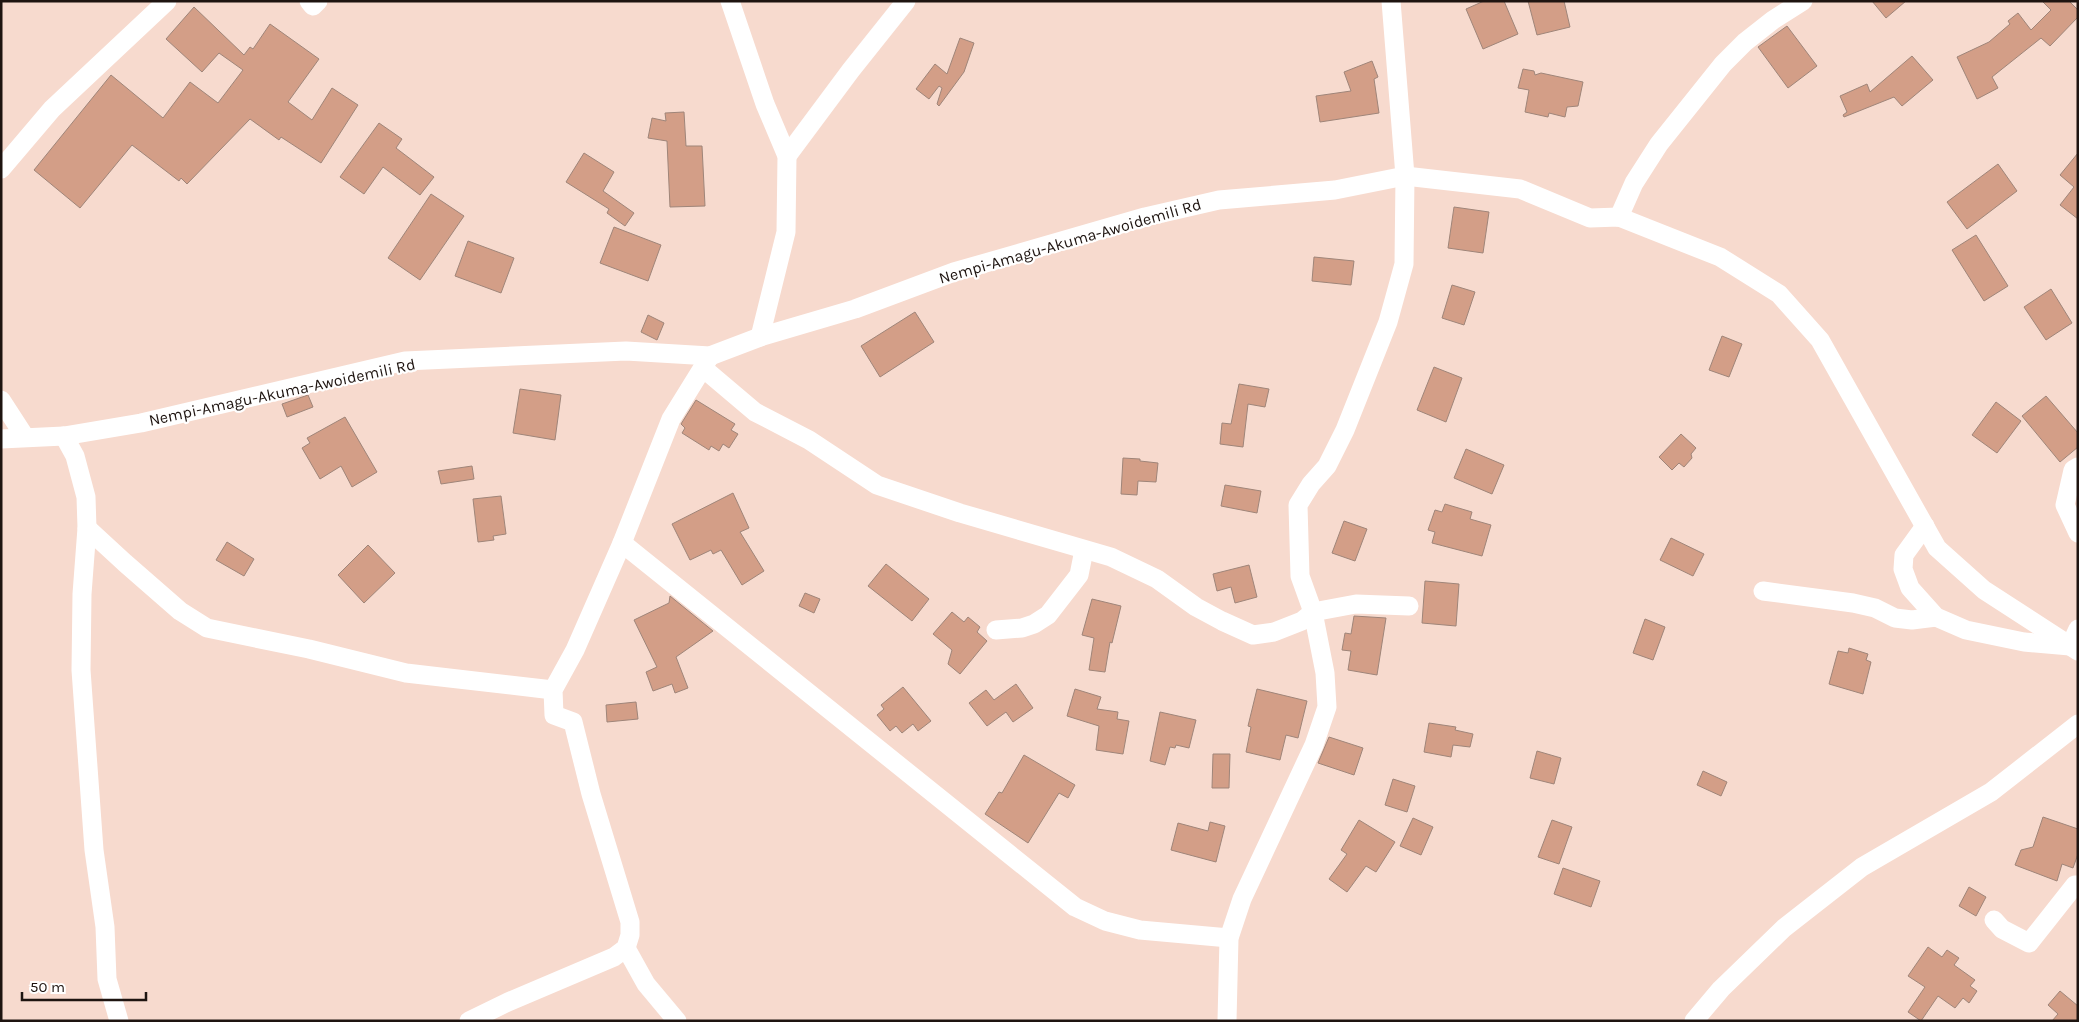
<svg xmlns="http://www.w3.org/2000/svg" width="2079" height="1022" font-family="Karla,sans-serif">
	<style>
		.building { fill: #d39e87; stroke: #9f8579 }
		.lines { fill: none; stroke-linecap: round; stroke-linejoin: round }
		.minor { stroke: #fff; stroke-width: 19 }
		.labels { text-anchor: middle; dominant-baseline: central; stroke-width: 4.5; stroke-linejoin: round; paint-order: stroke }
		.street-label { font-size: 16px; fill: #1e1410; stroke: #fff }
	</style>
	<rect width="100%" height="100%" fill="#f7dace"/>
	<g class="building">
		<polygon points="1484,1 1504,1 1518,34 1483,49 1466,9"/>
		<polygon points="1528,1 1564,1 1570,27 1537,35"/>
		<polygon points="1872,1 1906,1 1886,18"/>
		<polygon points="2042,1 2069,1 2078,10 2078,17 2050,46 2041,38 1992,77 1998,88 1977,99 1957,57 1989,42 2010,24 2008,21 2018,13 2031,30 2051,10"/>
		<polygon points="194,7 244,55 250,47 253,49 270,24 319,59 288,102 312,120 332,88 358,105 321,163 281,137 279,140 250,119 187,184 181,178 179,181 132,145 80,208 34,170 111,75 163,118 190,82 218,103 243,70 219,53 202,72 166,39"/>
		<polygon points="1787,26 1817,66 1788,88 1758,47"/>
		<polygon points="960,38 974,43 964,72 939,106 937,104 942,88 939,86 929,99 916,89 935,64 947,74"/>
		<polygon points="1912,56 1933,80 1902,106 1894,97 1844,117 1843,115 1847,112 1840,96 1867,84 1870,92"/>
		<polygon points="1372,61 1378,77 1374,79 1379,113 1320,122 1316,96 1351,91 1344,72"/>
		<polygon points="1523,69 1534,71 1535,75 1541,73 1583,82 1578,106 1567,107 1565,117 1549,113 1548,117 1525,112 1529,90 1518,88"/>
		<polygon points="684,112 686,146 702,146 705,206 670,207 667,141 648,138 652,118 666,121 665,113"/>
		<polygon points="379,123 402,139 396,148 434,177 420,195 383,167 364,194 340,177"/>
		<polygon points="584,153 614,172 603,191 634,213 625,226 607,213 609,209 566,182"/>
		<polygon points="2078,153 2078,219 2060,205 2074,187 2060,175"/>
		<polygon points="1998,164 2017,191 1967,229 1947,202"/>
		<polygon points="431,194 464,216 420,280 388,258"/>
		<polygon points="1454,207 1489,212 1483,253 1448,248"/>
		<polygon points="614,227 661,245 648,281 600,263"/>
		<polygon points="1976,235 2008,286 1984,301 1952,250"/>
		<polygon points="468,241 514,258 501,293 455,276"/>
		<polygon points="1314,257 1354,261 1351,285 1312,281"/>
		<polygon points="1452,285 1475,292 1464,325 1442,318"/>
		<polygon points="2051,289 2072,323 2046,340 2024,307"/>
		<polygon points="915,312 934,342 880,377 861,346"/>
		<polygon points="648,315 664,323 657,340 641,332"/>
		<polygon points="1722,336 1742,344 1729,377 1709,370"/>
		<polygon points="1434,367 1462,378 1446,422 1417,410"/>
		<polygon points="1239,384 1269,389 1265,407 1248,404 1243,447 1220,444 1222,423 1231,424"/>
		<polygon points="520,389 561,395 555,440 513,433"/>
		<polygon points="308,395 313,407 287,417 282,404"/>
		<polygon points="2046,396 2078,433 2078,447 2060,462 2022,416"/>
		<polygon points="696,400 735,424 731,430 738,434 729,448 723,444 719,451 711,446 709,450 682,433 685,428 681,424"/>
		<polygon points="1996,402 2021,421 1997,453 1972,435"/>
		<polygon points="345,417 377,472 352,487 341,466 320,479 302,448 310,443 307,438"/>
		<polygon points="1681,434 1696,448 1691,454 1692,458 1684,467 1679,463 1672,470 1659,457"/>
		<polygon points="1466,449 1504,465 1492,494 1454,478"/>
		<polygon points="1123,458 1140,459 1140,461 1158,463 1156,482 1138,481 1137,495 1121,494"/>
		<polygon points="472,466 474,479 441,484 438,471"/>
		<polygon points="1225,485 1261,491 1257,513 1221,506"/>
		<polygon points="733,493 749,528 740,532 764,571 742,585 721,550 713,554 711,550 690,560 672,524"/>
		<polygon points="501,496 506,534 493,536 494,540 478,542 473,499"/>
		<polygon points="1445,504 1472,512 1470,519 1491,525 1482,556 1432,543 1435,532 1428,530 1435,510 1442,512"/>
		<polygon points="1344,521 1367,529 1355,561 1332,553"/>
		<polygon points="1671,538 1704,554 1693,576 1660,560"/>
		<polygon points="227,542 254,559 244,576 216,560"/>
		<polygon points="368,545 395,573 364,603 338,575"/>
		<polygon points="886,564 929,599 912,621 868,586"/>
		<polygon points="1249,565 1257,597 1235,603 1231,587 1217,591 1213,574"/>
		<polygon points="1425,581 1459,584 1456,626 1422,623"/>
		<polygon points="805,593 820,599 814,613 799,606"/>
		<polygon points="670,596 713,631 676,657 688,688 675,693 672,684 653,691 646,672 657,667 634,620 669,603"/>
		<polygon points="1092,599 1121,606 1112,643 1110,642 1105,672 1089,670 1094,638 1082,635"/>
		<polygon points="952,612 964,622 968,617 980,627 977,632 987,641 960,674 948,664 952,650 933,634"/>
		<polygon points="1354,616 1386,618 1377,675 1348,670 1351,651 1342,650 1345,633 1351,634"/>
		<polygon points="1645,619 1665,627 1653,660 1633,653"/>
		<polygon points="1849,648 1868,654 1866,660 1871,662 1863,694 1829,684 1838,651 1848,653"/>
		<polygon points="1016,684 1033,708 1013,722 1006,712 987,726 969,703 986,690 994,700"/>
		<polygon points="903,687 931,721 918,731 913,724 902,733 896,726 890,731 877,715 884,709 881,705"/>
		<polygon points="1075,689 1101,697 1097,709 1118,712 1117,719 1129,721 1123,754 1096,750 1099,726 1067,716"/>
		<polygon points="1257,689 1307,701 1298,738 1286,735 1280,760 1246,752 1251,727 1248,726"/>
		<polygon points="636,702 638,719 607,722 606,705"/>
		<polygon points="1160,712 1196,720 1189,748 1176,745 1175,748 1170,747 1165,765 1150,761"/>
		<polygon points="1429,723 1456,727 1455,730 1473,734 1470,747 1453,745 1451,757 1424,752"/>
		<polygon points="1329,737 1363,748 1354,775 1318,763"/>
		<polygon points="1537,751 1561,758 1554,784 1530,778"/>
		<polygon points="1213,754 1230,754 1229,788 1212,788"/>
		<polygon points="1024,755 1075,785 1068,798 1059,793 1028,843 985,814 999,792 1002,793"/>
		<polygon points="1703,771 1727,782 1721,796 1697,785"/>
		<polygon points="1393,779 1415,786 1407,812 1385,805"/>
		<polygon points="2043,817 2078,829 2078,854 2073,868 2062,864 2057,881 2015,865 2021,850 2033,847"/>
		<polygon points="1413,818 1433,827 1421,855 1400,846"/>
		<polygon points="1359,820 1395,842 1376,872 1366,866 1347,892 1329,879 1347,854 1341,850"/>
		<polygon points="1552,820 1572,827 1559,864 1538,857"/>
		<polygon points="1210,822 1225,826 1216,862 1171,850 1178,823 1208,831"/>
		<polygon points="1563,868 1600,881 1591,907 1554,894"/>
		<polygon points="1969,887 1986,897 1976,916 1959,906"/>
		<polygon points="1928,947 1942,957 1947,950 1959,958 1954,965 1975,980 1970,986 1977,991 1969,1003 1963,998 1955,1008 1938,996 1921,1021 1908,1012 1925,987 1908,976"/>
		<polygon points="2060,991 2078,1006 2078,1021 2052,1021 2058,1014 2048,1005"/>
	</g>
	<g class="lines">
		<g class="minor">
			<polyline points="309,1 313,6 318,1"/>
			<polyline points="730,1 765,104 787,156 786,232 760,337"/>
			<polyline points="787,156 851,70 906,1"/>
			<polyline points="1,169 52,109 167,1"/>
			<polyline points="1619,217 1634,183 1659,144 1723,64 1745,42 1773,20 1803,1"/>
			<polyline points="703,368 755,412 809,440 877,485 960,513 1111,557 1157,579 1196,607 1222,621 1253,635 1274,632 1302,621 1313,612 1356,604 1409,606"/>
			<polyline points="1,400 25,437"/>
			<polyline points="64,436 75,456 86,497 87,528 82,594 81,670 94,850 105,927 107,979 119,1021"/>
			<polyline points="1,439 64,436 141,423 405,361 626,351 710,356 760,337 855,309 954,272 1145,217 1219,200 1335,190 1405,176 1520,189 1590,218 1619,217 1720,257 1779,294 1820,340 1937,548 1984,590 2078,651"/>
			<polyline points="2078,467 2073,470 2065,505 2078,533"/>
			<polyline points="1925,526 1904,555 1903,569 1910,588 1936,617 1966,630 2024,642 2070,646 2078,629"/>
			<polyline points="87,528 125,563 180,611 207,628 309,649 406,673 553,690"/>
			<polyline points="622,543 1075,907 1105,921 1140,930 1229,938"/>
			<polyline points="1763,591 1853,603 1875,608 1895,618 1912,620 1936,617"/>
			<polyline points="996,630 1022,628 1034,624 1048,615 1079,575 1084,550"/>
			<polyline points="1994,920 2002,929 2029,943 2075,885 2078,885"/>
			<polyline points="626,948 646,984 677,1021"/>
			<polyline points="469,1021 508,1002 614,957 626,948 630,935 630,922 591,794 573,722 554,715 553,690 575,650 622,543 671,419 710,356"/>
			<polyline points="1227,1021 1229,938 1242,899 1314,745 1327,707 1325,673 1313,612 1300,576 1298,505 1311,484 1327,466 1345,430 1388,322 1404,264 1405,176 1391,1"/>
			<polyline points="1694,1021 1721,989 1784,928 1862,867 1991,792 2078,724"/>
		</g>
	</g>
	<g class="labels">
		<g class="street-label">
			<text transform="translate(1070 241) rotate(-16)">Nempi-Amagu-Akuma-Awoidemili Rd</text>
			<text transform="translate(282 392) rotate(-12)">Nempi-Amagu-Akuma-Awoidemili Rd</text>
		</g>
	</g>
	<rect width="2079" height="1022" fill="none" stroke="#1e1410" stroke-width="5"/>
	<path d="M22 992v8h124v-8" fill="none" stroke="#1e1410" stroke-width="2.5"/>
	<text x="30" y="992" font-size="15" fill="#1e1410" stroke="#ffffff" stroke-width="4" paint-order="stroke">50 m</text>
</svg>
